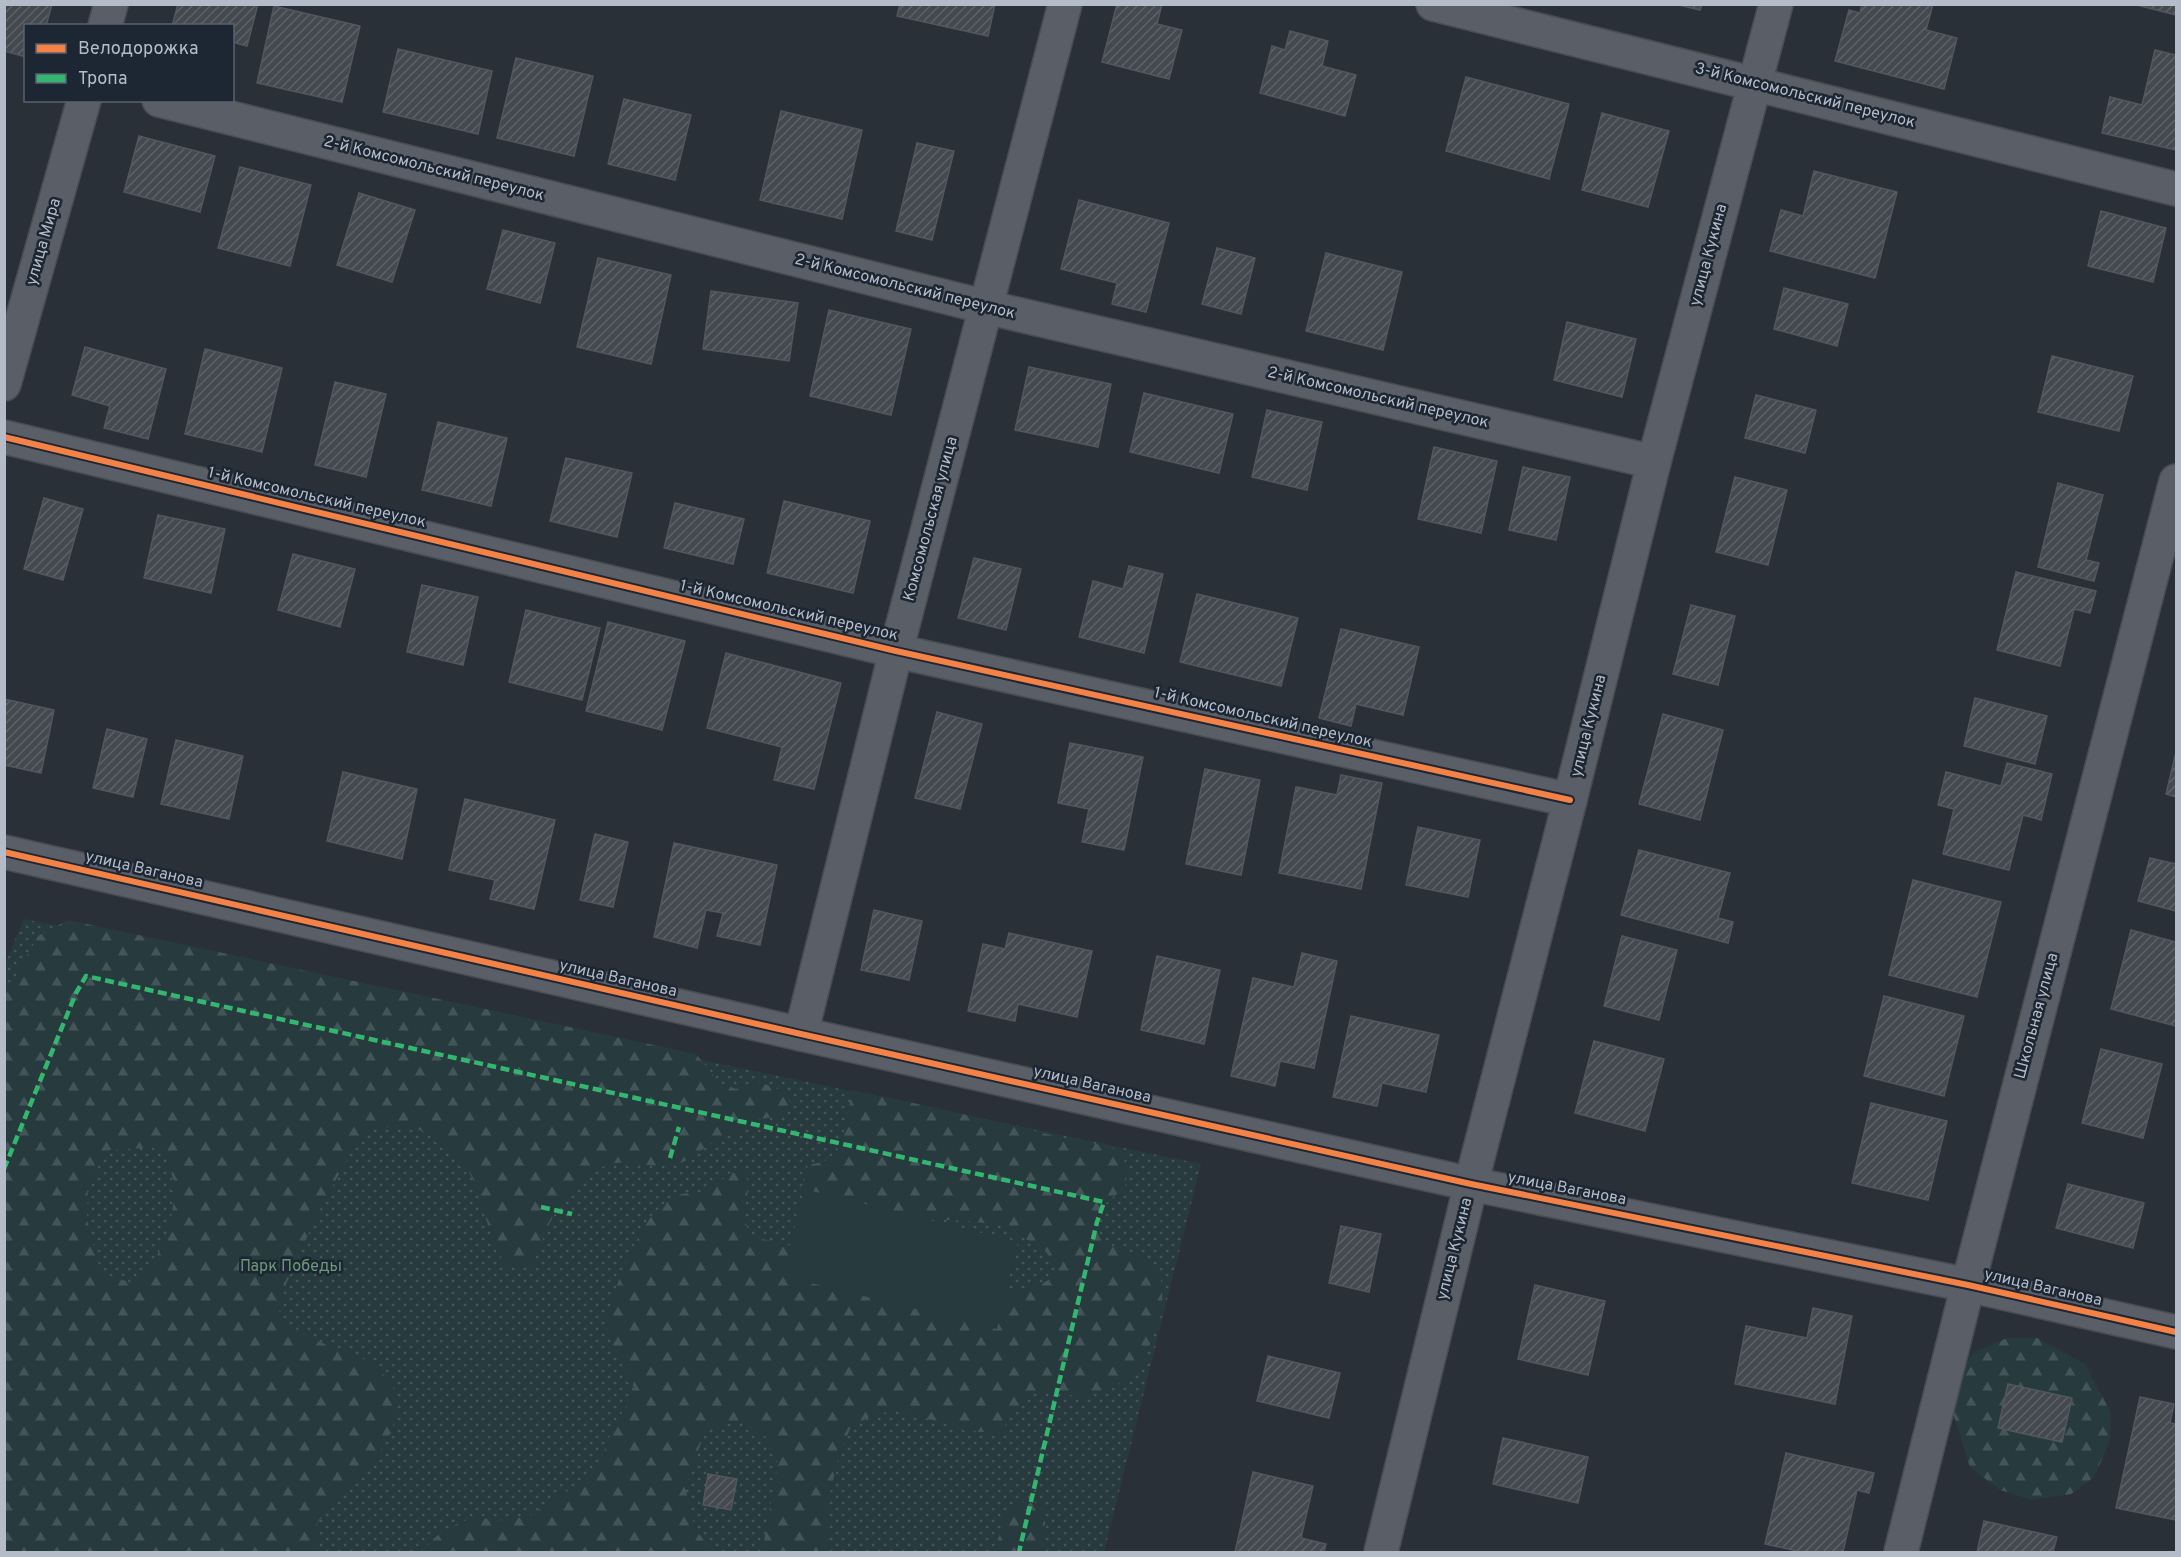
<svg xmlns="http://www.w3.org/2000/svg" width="2181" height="1557" font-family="Overpass,sans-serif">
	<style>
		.grass { fill: url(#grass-dots) }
		.forest { fill: url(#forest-firs); fill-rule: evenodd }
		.pitch { fill: #273a3e }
		.building { fill: url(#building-hatch); stroke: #52575f; stroke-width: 1.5 }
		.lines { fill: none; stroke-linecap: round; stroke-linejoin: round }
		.minor-casing { stroke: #484c53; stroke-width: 36 }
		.minor { stroke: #5a5e66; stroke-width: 33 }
		.quiet { stroke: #33b770; stroke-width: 4.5; stroke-dasharray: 9 4.5; stroke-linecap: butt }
		.cycleway-casing { stroke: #1d2633; stroke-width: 10 }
		.cycleway { stroke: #f48246; stroke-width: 6 }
		.labels { text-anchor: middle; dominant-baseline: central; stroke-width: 5; stroke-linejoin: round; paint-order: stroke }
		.street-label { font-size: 16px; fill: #b4bcc9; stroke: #1d2633 }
		.park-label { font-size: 16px; fill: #6b9a76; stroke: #1d2633 }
	</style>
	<defs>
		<pattern id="grass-dots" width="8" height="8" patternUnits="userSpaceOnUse" patternTransform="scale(1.5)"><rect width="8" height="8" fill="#273a3e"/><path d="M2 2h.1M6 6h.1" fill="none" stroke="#445559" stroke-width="1.8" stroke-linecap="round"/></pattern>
		<pattern id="forest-firs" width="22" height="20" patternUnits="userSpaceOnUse" patternTransform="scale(1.5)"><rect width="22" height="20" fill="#273a3e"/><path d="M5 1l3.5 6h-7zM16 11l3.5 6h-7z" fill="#445559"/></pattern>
		<pattern id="building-hatch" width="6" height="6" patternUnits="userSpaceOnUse" patternTransform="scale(1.5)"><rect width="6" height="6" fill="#444950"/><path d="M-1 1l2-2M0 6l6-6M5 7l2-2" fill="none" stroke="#5d6168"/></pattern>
	</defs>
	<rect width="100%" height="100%" fill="#2a3038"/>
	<polygon class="grass" points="24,919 1201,1164 1104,1552 5,1552 4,966"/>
	<g class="forest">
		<path d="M68,920L696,1054L712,1073L715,1081L736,1089L759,1082L789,1093C790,1101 791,1109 783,1113C774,1118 761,1118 752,1122C748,1124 745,1128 741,1130C736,1135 727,1136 720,1139C703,1146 691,1162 673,1165C647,1170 620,1154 597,1170C578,1183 556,1207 547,1229C542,1240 538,1252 534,1263L521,1269L507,1265L495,1249L477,1188L467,1168L440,1138L414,1128L400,1126L375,1129L355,1144L315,1219L286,1284L278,1317L309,1338L358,1356L379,1368L397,1394L393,1429L379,1454L356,1480L340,1493L317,1524V1552H5V995L38,936ZM163,1147L176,1188L169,1230L152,1267L132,1283L101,1273L87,1220L88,1183L109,1150Z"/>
		<path d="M852,1090C922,1105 993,1120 1063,1138C1072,1140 1107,1145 1112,1148C1129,1158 1128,1171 1125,1188C1110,1200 1092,1209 1098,1232C1099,1237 1101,1241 1105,1243C1117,1250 1133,1250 1145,1259C1151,1263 1156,1270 1161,1276L1163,1310L1141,1368L1123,1382L1086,1397L1045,1392L1030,1395L1012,1412L1002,1432H979L897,1411L873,1414L850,1429L839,1455L828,1502L826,1527L830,1552H762L778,1464L765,1436L739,1421L706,1429L685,1487L695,1529L713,1552H421L442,1531L473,1517L507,1521L532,1514L577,1485L594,1470L605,1449L613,1425L628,1405L634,1388C624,1361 605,1348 608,1316C609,1298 638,1234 649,1219C656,1210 671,1197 682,1194C689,1193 699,1194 705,1194L730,1173L742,1171C745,1175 748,1179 748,1184C749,1199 738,1223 753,1235C764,1243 780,1238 794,1248L976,1297L1039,1285L1052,1278L1057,1268L1044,1249L1001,1225L967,1221L883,1217L813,1194L804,1188L803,1180L808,1165C813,1164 821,1163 826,1160C846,1150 848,1109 852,1090Z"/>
		<polygon points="2007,1338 2037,1338 2085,1364 2111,1413 2110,1441 2094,1477 2071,1494 2032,1500 2000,1490 1970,1467 1952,1410 1960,1374 1973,1353"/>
		<polygon points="1014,1502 1041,1503 1045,1523 1041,1552 995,1552 1005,1514"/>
	</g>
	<polygon class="pitch" points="804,1189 1018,1242 997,1329 783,1276"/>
	<g class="building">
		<polygon points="4,4 52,4 46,26 26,26 26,57 4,51"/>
		<polygon points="178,4 258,4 247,46 232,42 232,26 172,26"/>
		<polygon points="900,4 995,4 988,36 897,16"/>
		<polygon points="1117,4 1162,4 1157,24 1182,30 1169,79 1102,62"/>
		<polygon points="1675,4 1702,4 1700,10"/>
		<polygon points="1862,4 1933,4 1926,30 1957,38 1944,89 1835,61 1849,10 1860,13"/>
		<polygon points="2133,4 2176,4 2176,15"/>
		<polygon points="274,6 360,26 342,102 257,83"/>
		<polygon points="1290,31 1328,41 1322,66 1356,75 1345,116 1260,93 1272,46 1285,50"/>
		<polygon points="398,49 492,71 478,134 383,112"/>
		<polygon points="2155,50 2176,55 2176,150 2102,133 2110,97 2142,105"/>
		<polygon points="516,58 593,76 574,156 497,138"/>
		<polygon points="1466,77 1569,104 1549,179 1446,151"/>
		<polygon points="624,99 691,115 675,180 608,164"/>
		<polygon points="781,111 862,130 842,219 760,200"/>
		<polygon points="1602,113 1669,131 1648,207 1582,190"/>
		<polygon points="139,136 215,156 200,212 124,192"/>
		<polygon points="917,143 954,151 932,240 896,231"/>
		<polygon points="240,167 311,185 290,266 218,248"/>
		<polygon points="1814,171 1897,192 1875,278 1770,251 1781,210 1803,216"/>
		<polygon points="359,193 415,210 392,282 337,265"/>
		<polygon points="1079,200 1169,223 1146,312 1112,304 1117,283 1061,269"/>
		<polygon points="2101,211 2166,228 2153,282 2088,266"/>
		<polygon points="503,230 555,243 540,303 487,289"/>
		<polygon points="1217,248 1255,258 1241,314 1202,304"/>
		<polygon points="1326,253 1402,272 1383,350 1306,331"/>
		<polygon points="598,258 671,275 651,364 577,347"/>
		<polygon points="1784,288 1848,304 1837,346 1774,329"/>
		<polygon points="711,291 798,303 789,361 703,349"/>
		<polygon points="829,310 911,329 891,415 810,396"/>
		<polygon points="1567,322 1636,339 1622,397 1554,380"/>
		<polygon points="85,347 166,369 148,439 104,428 110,406 72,395"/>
		<polygon points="205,349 282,368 262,452 185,434"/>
		<polygon points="2052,356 2133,376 2119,431 2038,412"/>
		<polygon points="1029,367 1111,384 1098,447 1015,430"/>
		<polygon points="335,382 386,394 366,477 315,465"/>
		<polygon points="1144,393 1233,414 1219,473 1130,452"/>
		<polygon points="1756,395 1816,410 1805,453 1745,438"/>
		<polygon points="1267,410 1322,422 1307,490 1252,477"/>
		<polygon points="438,422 507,438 491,506 422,490"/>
		<polygon points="1434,447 1497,461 1481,533 1418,519"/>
		<polygon points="566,458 632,473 617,537 550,521"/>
		<polygon points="1523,467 1570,477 1556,540 1509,530"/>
		<polygon points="1735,477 1787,490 1768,565 1716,552"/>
		<polygon points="2058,483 2103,495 2086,560 2099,563 2094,581 2038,567"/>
		<polygon points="44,498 83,509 63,580 24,569"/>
		<polygon points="784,501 870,521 853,593 767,573"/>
		<polygon points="675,503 744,519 733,564 664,548"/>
		<polygon points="158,515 225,529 211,593 144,578"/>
		<polygon points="293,554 355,569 340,627 278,610"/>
		<polygon points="974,558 1021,569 1006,630 958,618"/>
		<polygon points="1129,566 1163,574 1144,653 1079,637 1093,581 1123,589"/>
		<polygon points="2016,572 2096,591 2090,613 2074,609 2060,666 1997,650"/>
		<polygon points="422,585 478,597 463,665 407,652"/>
		<polygon points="1197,594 1298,618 1281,686 1180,662"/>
		<polygon points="1691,605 1735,616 1718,685 1673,674"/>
		<polygon points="526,610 600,628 582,700 509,682"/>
		<polygon points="608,622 685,641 662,730 586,711"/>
		<polygon points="1341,629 1419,647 1403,715 1356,704 1351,726 1319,718"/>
		<polygon points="726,653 841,683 814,789 774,780 782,747 707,728"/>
		<polygon points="1975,698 2047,716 2035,764 1964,746"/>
		<polygon points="4,699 54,710 41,773 4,765"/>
		<polygon points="937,712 982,724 960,809 915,798"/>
		<polygon points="1663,714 1723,730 1700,820 1639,804"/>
		<polygon points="107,729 147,739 133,797 93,788"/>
		<polygon points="176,740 243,756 229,819 161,804"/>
		<polygon points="1070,743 1143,757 1124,850 1082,842 1089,809 1058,803"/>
		<polygon points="2176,752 2176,797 2166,794"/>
		<polygon points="2007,763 2052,774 2041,820 2023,815 2009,870 1943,854 1954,809 1938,805 1946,772 2001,786"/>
		<polygon points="1205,769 1260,780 1241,875 1186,864"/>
		<polygon points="343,772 417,789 402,859 327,841"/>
		<polygon points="1341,775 1382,783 1361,889 1279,873 1296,787 1337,795"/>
		<polygon points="465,799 555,820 534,909 490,899 495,880 449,870"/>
		<polygon points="1418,827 1480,840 1468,897 1406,885"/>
		<polygon points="595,834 628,842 613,907 580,900"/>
		<polygon points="674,843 777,865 760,945 717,936 723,913 706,910 697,948 654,937"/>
		<polygon points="1639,850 1730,873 1718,918 1733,922 1728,943 1621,915"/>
		<polygon points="2150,858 2176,864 2176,911 2138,901"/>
		<polygon points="1913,880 2001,902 1977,997 1889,975"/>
		<polygon points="874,910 922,921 909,980 861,970"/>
		<polygon points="2131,930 2176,942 2176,1026 2111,1009"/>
		<polygon points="1009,933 1092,951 1077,1017 1018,1004 1015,1021 968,1011 983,944 1005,949"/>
		<polygon points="1622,936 1677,950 1659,1020 1604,1006"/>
		<polygon points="1302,953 1337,961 1314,1068 1280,1061 1275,1086 1231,1076 1253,978 1294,987"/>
		<polygon points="1157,956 1220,970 1204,1044 1141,1030"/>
		<polygon points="1884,996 1964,1016 1944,1096 1864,1076"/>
		<polygon points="1351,1016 1439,1035 1426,1092 1382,1083 1377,1106 1333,1097"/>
		<polygon points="1594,1041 1664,1059 1645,1131 1575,1113"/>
		<polygon points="2101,1049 2162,1064 2143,1138 2082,1123"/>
		<polygon points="1871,1103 1947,1121 1928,1200 1852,1183"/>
		<polygon points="2068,1184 2144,1203 2133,1248 2056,1228"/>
		<polygon points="1341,1226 1381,1234 1369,1292 1329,1283"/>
		<polygon points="1535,1285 1605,1301 1588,1375 1518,1359"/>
		<polygon points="1813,1308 1852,1316 1835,1404 1735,1384 1746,1326 1807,1338"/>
		<polygon points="1268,1356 1340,1373 1329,1418 1257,1401"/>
		<polygon points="2008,1384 2072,1398 2062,1442 1998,1428"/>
		<polygon points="2140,1397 2174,1404 2170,1423 2176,1424 2176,1520 2116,1508"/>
		<polygon points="1503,1438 1588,1457 1578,1503 1493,1484"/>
		<polygon points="1786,1453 1874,1473 1869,1493 1857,1490 1843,1552 1802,1552 1765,1544"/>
		<polygon points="1253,1472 1313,1486 1301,1538 1326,1544 1324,1552 1235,1552"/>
		<polygon points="708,1474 737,1479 731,1510 703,1505"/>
		<polygon points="1984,1521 2057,1537 2053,1552 1977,1552"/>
	</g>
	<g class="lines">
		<defs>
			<g id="minor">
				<polyline points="1433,4 2176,189"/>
				<polyline points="105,26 111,4"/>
				<polyline points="159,100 986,307 1654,462"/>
				<polyline points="4,384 84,100"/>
				<polyline points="4,437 896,651 1570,800"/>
				<polyline points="4,852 801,1034 1471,1184 1968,1285 2176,1332"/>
				<polyline points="801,1034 896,651 1065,4"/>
				<polyline points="1381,1552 1471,1184 1570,800 1654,462 1776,4"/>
				<polyline points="1901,1552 1968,1285 2176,481"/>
			</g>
		</defs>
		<use href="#minor" class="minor-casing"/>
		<use href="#minor" class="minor"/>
		<g class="quiet">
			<polyline points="670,1158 679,1127"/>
			<polyline points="4,1169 76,993 86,976 1104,1202 1097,1222 1019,1552"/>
			<polyline points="541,1207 572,1214"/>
		</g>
		<defs>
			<g id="cycleway">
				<polyline points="4,437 896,651 1570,800"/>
				<polyline points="4,852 801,1034 1471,1184 1968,1285 2176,1332"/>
			</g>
		</defs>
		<use href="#cycleway" class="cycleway-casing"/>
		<use href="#cycleway" class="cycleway"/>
	</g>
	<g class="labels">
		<g class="street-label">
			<text transform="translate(1805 96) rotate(14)">3-й Комсомольский переулок</text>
			<text transform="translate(434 169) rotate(14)">2-й Комсомольский переулок</text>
			<text transform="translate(44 242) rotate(-74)">улица Мира</text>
			<text transform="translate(1709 255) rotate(-75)">улица Кукина</text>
			<text transform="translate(905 287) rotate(14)">2-й Комсомольский переулок</text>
			<text transform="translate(1378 398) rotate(13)">2-й Комсомольский переулок</text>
			<text transform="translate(317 498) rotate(13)">1-й Комсомольский переулок</text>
			<text transform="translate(931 519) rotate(-75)">Комсомольская улица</text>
			<text transform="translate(789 611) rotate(13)">1-й Комсомольский переулок</text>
			<text transform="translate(1263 718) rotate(13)">1-й Комсомольский переулок</text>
			<text transform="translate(1589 726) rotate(-76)">улица Кукина</text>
			<text transform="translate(144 870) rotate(13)">улица Ваганова</text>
			<text transform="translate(618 979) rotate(13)">улица Ваганова</text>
			<text transform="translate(2037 1016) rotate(-75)">Школьная улица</text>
			<text transform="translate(1092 1085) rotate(13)">улица Ваганова</text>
			<text transform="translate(1567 1189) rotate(11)">улица Ваганова</text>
			<text transform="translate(1455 1249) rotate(-76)">улица Кукина</text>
			<text transform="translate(2043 1288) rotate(13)">улица Ваганова</text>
		</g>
		<g class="park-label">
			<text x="291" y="1267">Парк Победы</text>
		</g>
	</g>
	<rect width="2181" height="1557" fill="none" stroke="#b4bcc9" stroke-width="12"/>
	<rect x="24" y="24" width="210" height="78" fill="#1d2633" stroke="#59626f" stroke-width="1.5"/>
	<rect x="36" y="44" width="30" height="9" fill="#f48246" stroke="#59626f" stroke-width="1.5"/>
	<text x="78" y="54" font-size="18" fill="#b4bcc9">Велодорожка</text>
	<rect x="36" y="74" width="30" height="9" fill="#33b770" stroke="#59626f" stroke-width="1.5"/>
	<text x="78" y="84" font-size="18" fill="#b4bcc9">Тропа</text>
</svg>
